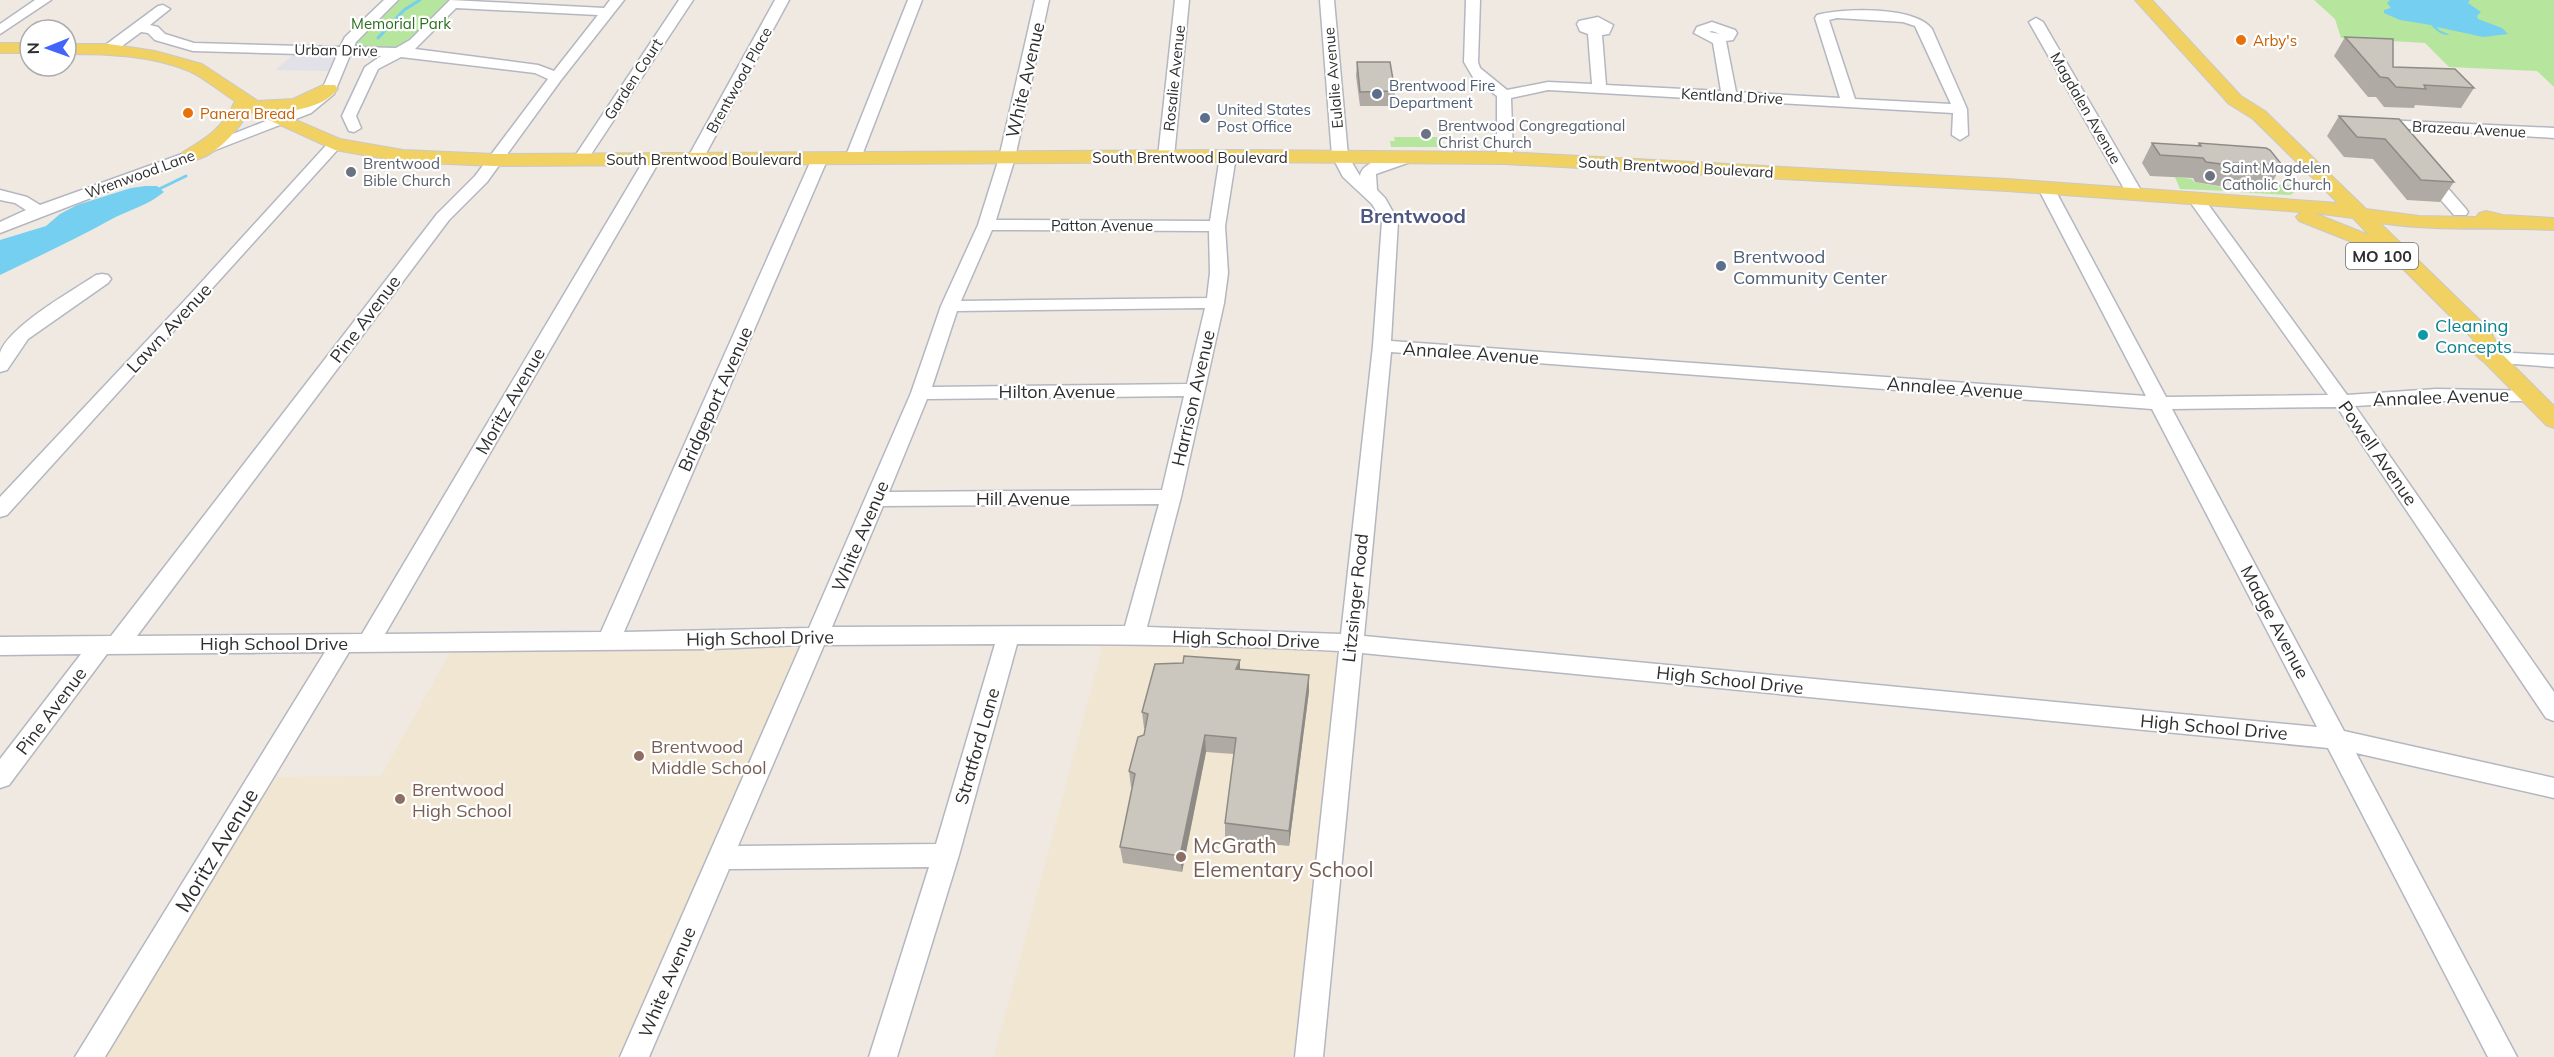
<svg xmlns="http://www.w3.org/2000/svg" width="2554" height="1057" font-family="Mulish,sans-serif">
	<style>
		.industrial { fill: #e3e1e8 }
		.education { fill: #f0e6d1 }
		.green { fill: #b6e59e }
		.water { fill: #75cff0 }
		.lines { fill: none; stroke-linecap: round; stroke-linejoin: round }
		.stream { stroke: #75cff0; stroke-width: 3 }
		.minor-casing { stroke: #b4b7c1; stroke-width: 3 }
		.major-casing { stroke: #c9c9c9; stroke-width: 2 }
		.minor { fill: #fff; fill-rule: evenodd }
		.major { fill: #f2d163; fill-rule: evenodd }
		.wall { fill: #afaba4 }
		.shaded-wall { fill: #8e8b86 }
		.building { fill: #cbc7bf; stroke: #8e8b86; stroke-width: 1.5 }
		.food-dot { fill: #e8710a; stroke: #fff; stroke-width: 2 }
		.service-dot { fill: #5c6f8a; stroke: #fff; stroke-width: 2 }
		.worship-dot { fill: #6b7280; stroke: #fff; stroke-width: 2 }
		.culture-dot { fill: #0f9aa8; stroke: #fff; stroke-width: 2 }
		.education-dot { fill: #8d6e63; stroke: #fff; stroke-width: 2 }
		.labels { text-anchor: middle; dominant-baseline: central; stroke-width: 4.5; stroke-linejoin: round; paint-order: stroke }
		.far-park-label { font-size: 15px; fill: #2c6e1b; stroke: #fff }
		.far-food-label { font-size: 15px; fill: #c56008; stroke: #fff; text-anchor: start }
		.far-street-label { font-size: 15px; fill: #2e2e2e; stroke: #fff }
		.far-service-label { font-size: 15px; fill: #4e5e75; stroke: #fff; text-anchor: start }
		.far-worship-label { font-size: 15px; fill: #5b616d; stroke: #fff; text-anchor: start }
		.shield { fill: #fff; stroke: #6d6d6d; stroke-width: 1.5 }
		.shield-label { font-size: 16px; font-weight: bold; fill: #2e2e2e }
		.street-label { font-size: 18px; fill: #2e2e2e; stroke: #fff }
		.service-label { font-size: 18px; fill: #4e5e75; stroke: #fff; text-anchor: start }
		.culture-label { font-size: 18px; fill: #0d838f; stroke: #fff; text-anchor: start }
		.education-label { font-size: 18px; fill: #785e54; stroke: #fff; text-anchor: start }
		.far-district-label { font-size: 20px; font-weight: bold; fill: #4d5680; stroke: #fff }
		.near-education-label { font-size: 21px; fill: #785e54; stroke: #fff; text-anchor: start }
		.near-street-label { font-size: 21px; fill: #2e2e2e; stroke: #fff }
	</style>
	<rect width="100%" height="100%" fill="#efe9e1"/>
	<polygon class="industrial" points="295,53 328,55 335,57 328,71 275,70"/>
	<g class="education">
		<polygon points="1103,644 1328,648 1335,651 1338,658 1293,1057 994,1057"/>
		<polygon points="796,648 802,650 799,660 619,1057 96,1057 267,777 381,776 452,649"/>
	</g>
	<g class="green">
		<polygon points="391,0 457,0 415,43 401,52 344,52"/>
		<polygon points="2314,0 2554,0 2554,87 2537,71 2449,67 2425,43 2341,38 2335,19"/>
		<polygon points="1394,137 1437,137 1440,147 1391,147 1390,141 1395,141"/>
		<polygon points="2175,177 2192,179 2194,182 2227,188 2229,191 2180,189"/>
		<polygon points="2270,184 2295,185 2298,190 2290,195 2238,192 2233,186 2261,187 2264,190 2273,191"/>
	</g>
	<g class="water">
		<path d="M2390,0H2470L2468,3L2481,12L2477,16L2478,19L2502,28L2508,34L2483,37L2437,27L2439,30L2450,35C2440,35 2436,30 2431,25L2400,20L2384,13V10L2391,8L2387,3Z"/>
		<path d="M145,186H157L164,192C147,206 128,210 110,220C74,240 37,257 0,275V240L46,226L60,214L77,205L131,188Z"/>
	</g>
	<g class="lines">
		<g class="stream">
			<polyline points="378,38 404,10 420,0"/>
			<polyline points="157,190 186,176"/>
		</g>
		<defs>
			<g id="minor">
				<polygon points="35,0 51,0 0,34 0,24"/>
				<path d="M384,0H398L356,42L354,47L396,48L410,40L450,0L604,8L610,0H624L561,80L487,182L449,220L137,636L362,634L644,160L652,155L660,160L385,634L601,632L812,158L820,153L828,158L624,632L809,628L911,393L941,306L978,225L999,158L1035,0H1049L1015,158L996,220L1210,221L1220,156L1228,151L1236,156L1225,226L1228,273L1224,303L1181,497L1147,627L1341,634L1373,346L1382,221L1372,204L1343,177L1332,156L1320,0H1334L1348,156L1360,176C1362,159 1397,156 1411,152L1419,157L1416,160L1376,174L1377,190L1385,198L1398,221L1391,341L2146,396L2038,188L2046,183L2054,188L2166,397L2328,395L2188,199L2196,194L2202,196L2347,395L2436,389L2537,391L2539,395L2537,399L2530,401H2436L2355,406L2554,692V721L2546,718L2337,407L2172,409L2344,731L2554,778V798L2356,753L2517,1057H2488L2328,748L1362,653L1323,1057H1295L1339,651C1232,645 1125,644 1017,644L959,855L897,1057H869L929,867L729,869L649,1057H620L801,645L711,649L349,652L105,1057H75L325,652L107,654L9,785L0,788V759L81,654L0,655V637L111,636L437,214L475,176L548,79L535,73L401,57L378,69L356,116L361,128L354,132L349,131L342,116L365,67L381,56L350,55L334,94L311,113L0,233V222L26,210L15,203L0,200V190L27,197L40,205L185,153L301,107L321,92L337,55L193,51L155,40L148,33L141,32L114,52H104L102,49L104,46L158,6L163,5L170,9L150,25L158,27L165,34L194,43L340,47L345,37ZM456,8L598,15L554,71L538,65L415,49ZM992,230L1209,231L1210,273L1207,298L961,301ZM1205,308L1187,384L932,387L957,311ZM1391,352L2152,409L2317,727L1364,636ZM1184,396L1162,490L889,492L927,399ZM1159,504L1125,626L832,627L883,506ZM995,644L936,844L738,846L824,645Z"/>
				<polygon points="679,0 693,0 586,162 576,162 573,159"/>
				<polygon points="775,0 789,0 703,159 700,162 690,162 687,159"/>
				<polygon points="908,0 922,0 861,158 853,163 848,161 845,158"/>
				<polygon points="1175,0 1189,0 1174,157 1166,162 1158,157"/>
				<path d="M1466,0H1480L1478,62L1480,68L1507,90L1548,82L1592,84L1588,34L1580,31L1577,24L1579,21L1598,17L1613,25L1609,34L1602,35L1606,85L1721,91L1713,43L1694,33L1697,27L1712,22L1735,30L1737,33L1733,40L1726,41L1736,92L1840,98L1815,18L1817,15C1843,8 1915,6 1932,29L1967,109L1968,135L1960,140L1952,135L1953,113L1548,90L1511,98L1513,158L1505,163L1500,161L1497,158V96L1474,79L1464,62ZM1837,18L1903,22L1915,26L1951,104L1855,99L1829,20ZM1712,31L1720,34L1709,32Z"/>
				<polygon points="2036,18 2043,22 2143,194 2141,197 2129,197 2127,194 2029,22"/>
				<polygon points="2384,120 2554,128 2554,138 2379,127 2377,124"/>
				<polygon points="335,139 343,144 340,147 7,515 0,517 0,497 187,298 330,141"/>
				<polygon points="2427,169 2433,171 2466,209 2468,212 2466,215 2454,215 2421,177 2419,174 2421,171"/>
				<path d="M102,274L108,275L111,279L108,283L28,339L7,370L0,372C0,366 0,358 0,353C9,326 72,291 96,275Z"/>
				<polygon points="2493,352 2554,355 2554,367 2486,362 2484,358 2486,354"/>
			</g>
			<g id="major">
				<path d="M2135,0H2152L2241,96L2265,111L2366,209L2419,216L2476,217L2479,213L2486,211L2503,215L2554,218V230C2496,227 2438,232 2380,223L2490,330L2503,355L2554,406V428L2546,425L2485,363L2467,348L2474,342L2472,338L2378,244L2369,248L2362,246L2299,221L2296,217L2301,212L2007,191L1505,164L1228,162L494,166L403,162L335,150L249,111C239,130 208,166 183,160L181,156L183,152C207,138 224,127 235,101C220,92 205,78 189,71C150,55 107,54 66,54V44H109L155,51L202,64L258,101L293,99L323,85H335L338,89C325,106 297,111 277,112L340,139L403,150L494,154L1228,150L1505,152L2007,179L2338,203L2253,119L2229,104ZM2314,213L2353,218L2369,235Z"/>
				<rect x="0" y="43" width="30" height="10"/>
			</g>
		</defs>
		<use href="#minor" class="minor-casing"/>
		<use href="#major" class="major-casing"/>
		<use href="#minor" class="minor"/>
		<use href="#major" class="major"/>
	</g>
	<g class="wall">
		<polygon points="2345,37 2393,67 2474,88 2461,108 2415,105 2414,108 2384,107 2376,97 2368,97 2334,56"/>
		<polygon points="1357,62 1395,91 1394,106 1360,106 1356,76"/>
		<polygon points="2339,116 2399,119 2454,182 2440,202 2407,200 2373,159 2344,157 2327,136"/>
		<polygon points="2152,143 2197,146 2199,143 2282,165 2270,186 2227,183 2225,187 2195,182 2193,178 2150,176 2142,163"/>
		<polygon points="1240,660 1240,670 1309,691 1289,846 1225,839 1225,823 1234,754 1206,752 1182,872 1123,863 1120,847 1133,788 1131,787 1129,771 1144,735 1145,728 1144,728 1142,712"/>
	</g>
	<g class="shaded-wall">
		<polygon points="1240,660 1240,676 1236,669"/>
		<polygon points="1309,675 1309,691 1289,846 1289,831"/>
		<polygon points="1205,735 1206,752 1182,872 1180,856"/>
	</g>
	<g class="building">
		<polygon points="2345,37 2393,39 2393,67 2455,69 2474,88 2424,85 2426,89 2396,87 2388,78 2380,77"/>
		<polygon points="1357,62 1390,62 1395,91 1360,92"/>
		<polygon points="2339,116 2399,119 2454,182 2421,180 2385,139 2357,137"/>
		<polygon points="2152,143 2201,146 2199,143 2266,148 2270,150 2282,165 2234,163 2236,166 2206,162 2203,158 2160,155"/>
		<polygon points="1184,656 1240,660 1236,669 1309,675 1289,831 1225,823 1236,738 1205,735 1180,856 1120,847 1135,774 1129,771 1138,737 1144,735 1148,714 1142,712 1155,664 1183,663"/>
	</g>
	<g class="food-dot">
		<circle cx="2241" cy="40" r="6"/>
		<circle cx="188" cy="113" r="6"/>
	</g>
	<g class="service-dot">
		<circle cx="1377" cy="94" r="6"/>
		<circle cx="1205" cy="118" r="6"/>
		<circle cx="1721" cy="266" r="6"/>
	</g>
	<g class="worship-dot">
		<circle cx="1426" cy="134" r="6"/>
		<circle cx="351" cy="172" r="6"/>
		<circle cx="2210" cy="176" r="6"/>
	</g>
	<circle class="culture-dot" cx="2423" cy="335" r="6"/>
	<g class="education-dot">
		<circle cx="639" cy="756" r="6"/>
		<circle cx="400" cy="799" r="6"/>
		<circle cx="1181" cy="857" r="6"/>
	</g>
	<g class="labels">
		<g class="far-park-label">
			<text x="401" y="23">Memorial Park</text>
		</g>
		<g class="far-food-label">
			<text x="2253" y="40">Arby's</text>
			<text x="200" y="113">Panera Bread</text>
		</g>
		<g class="far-street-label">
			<text transform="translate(336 50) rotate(1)">Urban Drive</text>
			<text transform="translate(1174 78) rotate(-84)">Rosalie Avenue</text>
			<text transform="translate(1333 78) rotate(-95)">Eulalie Avenue</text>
			<text transform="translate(633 79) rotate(-57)">Garden Court</text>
			<text transform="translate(739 80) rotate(-61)">Brentwood Place</text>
			<text transform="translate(1732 96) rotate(3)">Kentland Drive</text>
			<text transform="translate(2086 108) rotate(60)">Magdalen Avenue</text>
			<text transform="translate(2469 129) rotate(3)">Brazeau Avenue</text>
			<text x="1190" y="157">South Brentwood Boulevard</text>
			<text x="704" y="159">South Brentwood Boulevard</text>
			<text transform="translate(1676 167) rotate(3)">South Brentwood Boulevard</text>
			<text transform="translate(140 174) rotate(-20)">Wrenwood Lane</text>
			<text x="1102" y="225">Patton Avenue</text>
		</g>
		<g class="far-service-label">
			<text x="1389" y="85">Brentwood Fire<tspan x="1389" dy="17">Department</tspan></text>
			<text x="1217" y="109">United States<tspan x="1217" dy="17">Post Office</tspan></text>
		</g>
		<g class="far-worship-label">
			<text x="1438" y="125">Brentwood Congregational<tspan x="1438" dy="17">Christ Church</tspan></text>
			<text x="363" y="163">Brentwood<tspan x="363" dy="17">Bible Church</tspan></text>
			<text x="2222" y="167">Saint Magdelen<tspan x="2222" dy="17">Catholic Church</tspan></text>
		</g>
		<rect class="shield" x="2346" y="243" width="72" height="26" rx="4.5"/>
		<g class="shield-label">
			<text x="2382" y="256">MO 100</text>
		</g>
		<g class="street-label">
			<text transform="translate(1025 80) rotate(-77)">White Avenue</text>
			<text transform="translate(365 319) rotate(-53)">Pine Avenue</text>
			<text transform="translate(169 328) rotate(-47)">Lawn Avenue</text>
			<text transform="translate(1471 353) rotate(4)">Annalee Avenue</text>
			<text transform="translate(1955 388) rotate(4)">Annalee Avenue</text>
			<text x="1057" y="391">Hilton Avenue</text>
			<text transform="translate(2441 397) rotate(-2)">Annalee Avenue</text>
			<text transform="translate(1193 398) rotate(-77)">Harrison Avenue</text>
			<text transform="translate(715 399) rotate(-66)">Bridgeport Avenue</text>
			<text transform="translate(510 401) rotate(-60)">Moritz Avenue</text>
			<text transform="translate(2378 453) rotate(55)">Powell Avenue</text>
			<text x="1023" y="498">Hill Avenue</text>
			<text transform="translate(860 536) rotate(-67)">White Avenue</text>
			<text transform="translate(1355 598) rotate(-84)">Litzsinger Road</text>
			<text transform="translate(2275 622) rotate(62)">Madge Avenue</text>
			<text transform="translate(760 638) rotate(-1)">High School Drive</text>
			<text transform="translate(1246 639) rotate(2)">High School Drive</text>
			<text x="274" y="643">High School Drive</text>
			<text transform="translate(1730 680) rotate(6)">High School Drive</text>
			<text transform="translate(51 711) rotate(-53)">Pine Avenue</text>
			<text transform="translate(2214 727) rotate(5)">High School Drive</text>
			<text transform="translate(977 746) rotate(-74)">Stratford Lane</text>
			<text transform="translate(667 982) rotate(-67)">White Avenue</text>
		</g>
		<g class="service-label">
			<text x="1733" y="256">Brentwood<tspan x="1733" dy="21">Community Center</tspan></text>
		</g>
		<g class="culture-label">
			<text x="2435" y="325">Cleaning<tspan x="2435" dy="21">Concepts</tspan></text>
		</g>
		<g class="education-label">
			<text x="651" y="746">Brentwood<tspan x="651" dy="21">Middle School</tspan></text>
			<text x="412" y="789">Brentwood<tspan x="412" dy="21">High School</tspan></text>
		</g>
		<g class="far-district-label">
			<text x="1413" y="215">Brentwood</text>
		</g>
		<g class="near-education-label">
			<text x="1193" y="845">McGrath<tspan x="1193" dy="24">Elementary School</tspan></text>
		</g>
		<g class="near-street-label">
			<text transform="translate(216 850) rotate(-59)">Moritz Avenue</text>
		</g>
	</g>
	<g transform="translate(48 48) rotate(269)"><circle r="28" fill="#ffffff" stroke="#ababab" stroke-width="1.5"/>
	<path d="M0-4.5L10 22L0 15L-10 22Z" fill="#4264fb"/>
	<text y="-9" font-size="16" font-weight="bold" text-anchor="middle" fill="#2e2e2e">N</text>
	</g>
</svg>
